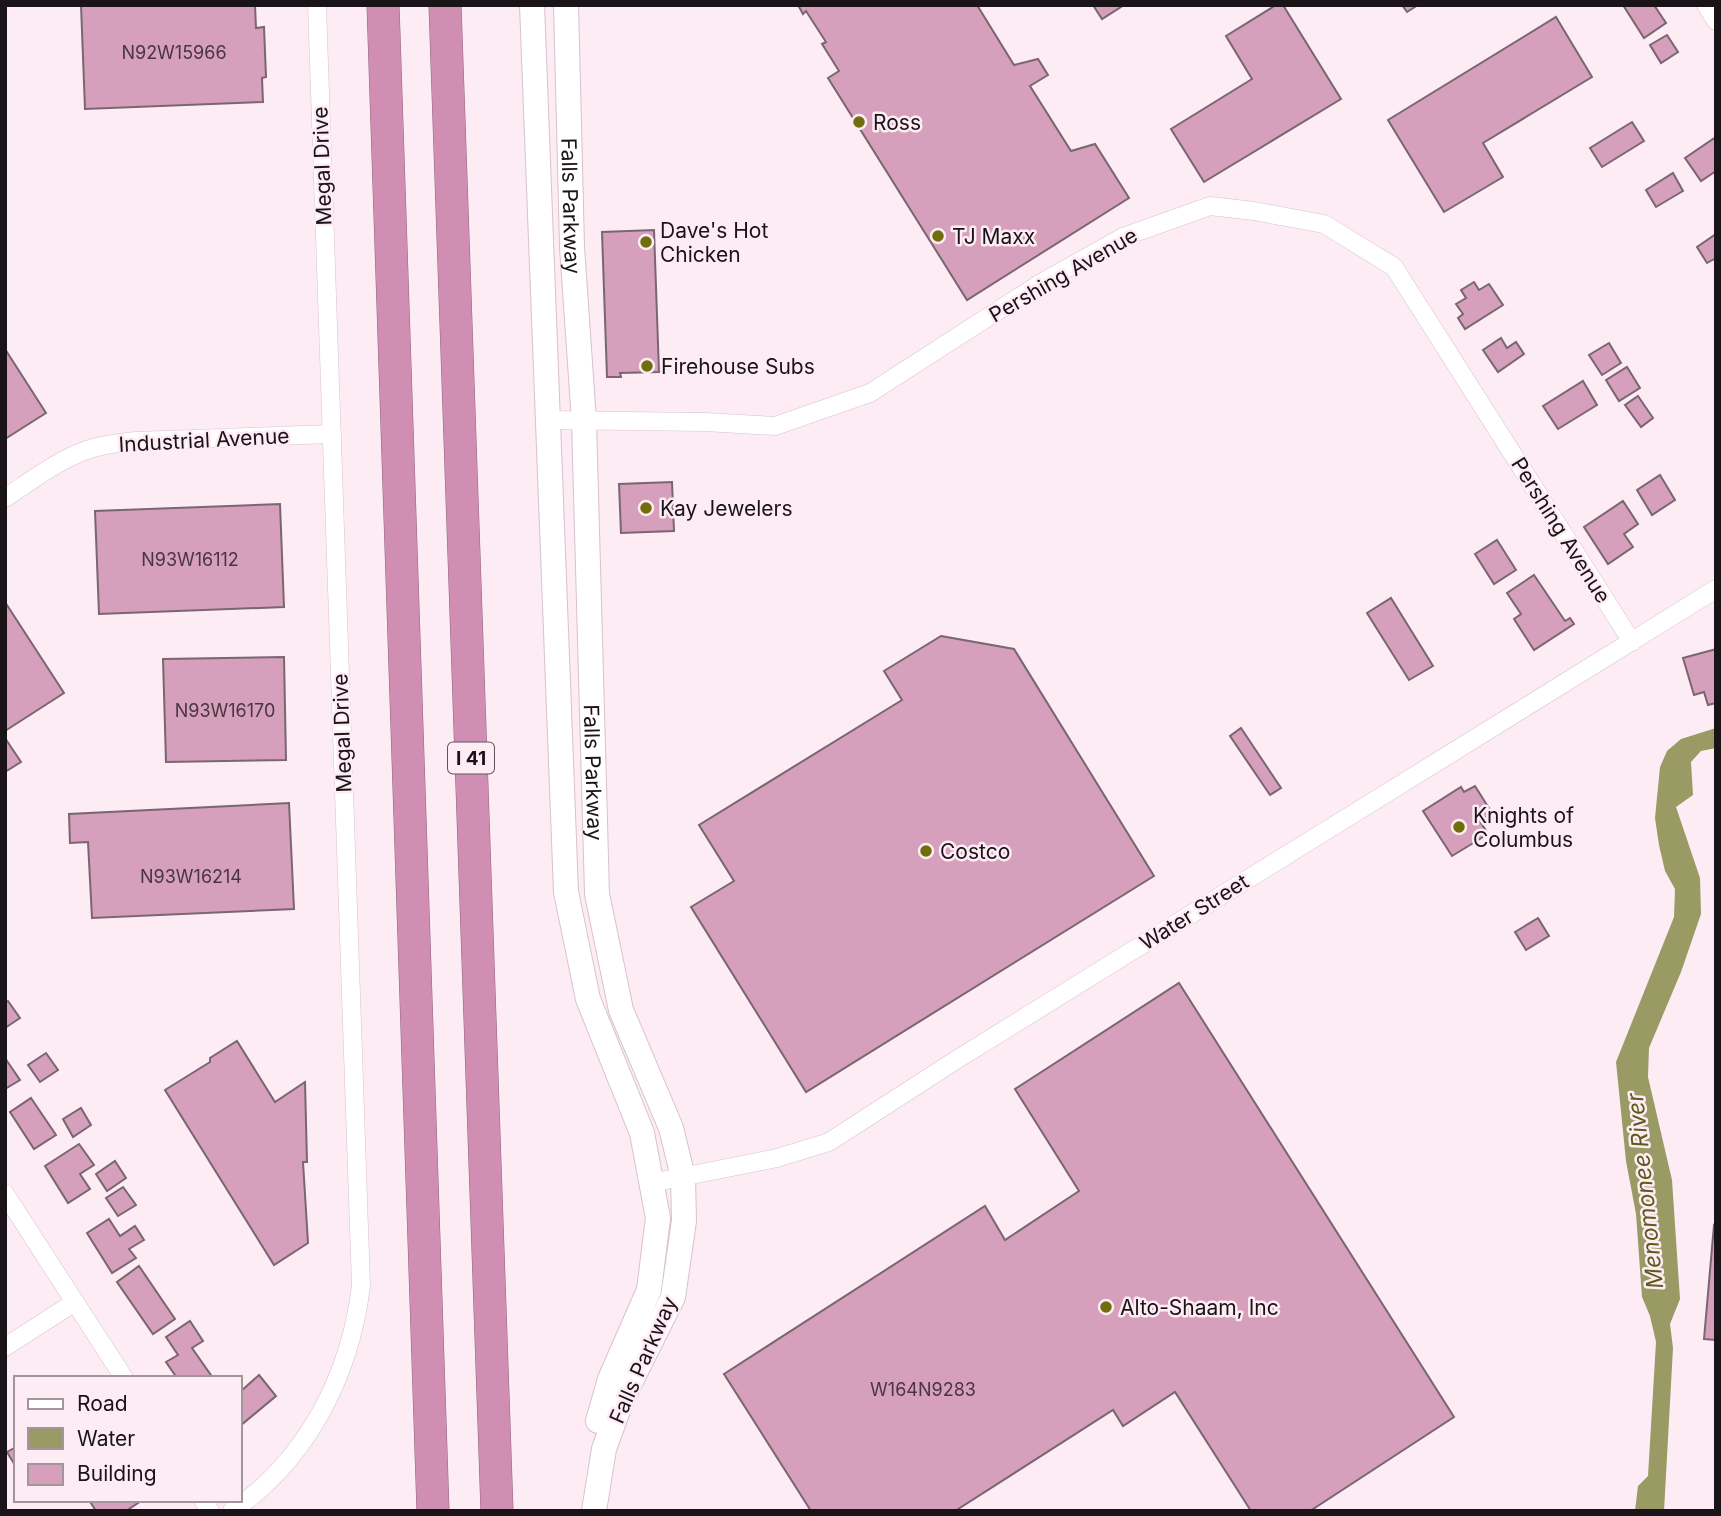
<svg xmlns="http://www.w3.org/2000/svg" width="1721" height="1516" font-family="Inter,sans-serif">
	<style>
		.water { fill: #9a9a64 }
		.building { fill: #d69fbc; stroke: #796670; stroke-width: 2 }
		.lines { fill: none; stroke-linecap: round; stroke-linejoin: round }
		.street-casing { stroke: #d7c2cd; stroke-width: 19 }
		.secondary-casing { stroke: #d7c2cd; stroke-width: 26 }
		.highway-casing { stroke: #90637c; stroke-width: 33 }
		.street { stroke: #fff; stroke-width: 18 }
		.secondary { stroke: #fff; stroke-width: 24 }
		.highway { stroke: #d08eb2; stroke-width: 32 }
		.poi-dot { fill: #706d0e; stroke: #feecf5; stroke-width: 2.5 }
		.labels { text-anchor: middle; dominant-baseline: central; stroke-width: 5; stroke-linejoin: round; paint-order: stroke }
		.number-label { font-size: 18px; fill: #493640 }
		.shield { fill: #feecf5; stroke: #5e545a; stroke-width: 2 }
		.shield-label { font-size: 19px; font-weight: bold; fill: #1a1317 }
		.poi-label { font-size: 21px; fill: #1a1317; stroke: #feecf5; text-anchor: start }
		.street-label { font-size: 21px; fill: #1a1317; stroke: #feecf5 }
		.water-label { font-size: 23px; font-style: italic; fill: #5c5b1b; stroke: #feecf5 }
	</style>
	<rect width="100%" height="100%" fill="#feecf5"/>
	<polygon class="water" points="1716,728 1716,748 1701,751 1691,762 1693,795 1676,807 1700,878 1701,914 1681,972 1649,1048 1648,1077 1672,1180 1680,1299 1670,1324 1673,1348 1664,1511 1635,1511 1638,1486 1648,1476 1656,1342 1650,1316 1642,1297 1636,1214 1626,1161 1616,1062 1674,917 1675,889 1665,871 1659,845 1655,818 1660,767 1667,751 1681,739"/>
	<g class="building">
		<polygon points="81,5 255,5 256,28 264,27 266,77 262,78 263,102 85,109"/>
		<polygon points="798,5 977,5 1014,65 1038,59 1048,75 1030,86 1071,151 1095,144 1129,198 967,300 828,78 839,71 822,44 826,42 806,11 803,14"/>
		<polygon points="1093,5 1124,5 1102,19"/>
		<polygon points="1276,5 1283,5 1341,99 1204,182 1171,129 1252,79 1226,36"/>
		<polygon points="1402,5 1418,5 1407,12"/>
		<polygon points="1623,5 1654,5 1666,23 1644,38"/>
		<polygon points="1556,17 1592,77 1483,143 1503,177 1444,212 1388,120"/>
		<polygon points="1667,35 1678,52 1661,63 1650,45"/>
		<polygon points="1632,122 1644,141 1602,167 1590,148"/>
		<polygon points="1716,137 1716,171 1701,181 1685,158"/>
		<polygon points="1673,173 1683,191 1656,207 1646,190"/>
		<polygon points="654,230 659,372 620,373 621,377 607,377 602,232"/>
		<polygon points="1716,234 1716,258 1707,263 1697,247"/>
		<polygon points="1474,282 1479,290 1489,284 1503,305 1465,329 1458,318 1463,314 1456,304 1466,298 1461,290"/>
		<polygon points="1501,338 1507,348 1516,342 1524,354 1498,372 1483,350"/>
		<polygon points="1609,343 1621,363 1602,375 1589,355"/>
		<polygon points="5,349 46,413 5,439"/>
		<polygon points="1627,367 1640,388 1619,401 1606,380"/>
		<polygon points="1583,381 1597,405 1558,429 1543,406"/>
		<polygon points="1638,396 1653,418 1641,427 1625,405"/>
		<polygon points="1660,475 1675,500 1652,515 1637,490"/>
		<polygon points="672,482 674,531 621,533 619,484"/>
		<polygon points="1623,501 1638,524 1624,534 1633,547 1608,564 1584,527"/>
		<polygon points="280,504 284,607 99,614 95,511"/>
		<polygon points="1497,540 1516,570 1494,584 1475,554"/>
		<polygon points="1534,575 1565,621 1570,618 1574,624 1534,650 1514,619 1521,614 1507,593"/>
		<polygon points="1391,598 1433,666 1409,680 1367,613"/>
		<polygon points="5,602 64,693 5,731"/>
		<polygon points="941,636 1014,649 1154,876 806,1092 691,907 734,881 699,825 902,700 884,671"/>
		<polygon points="1716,649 1716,703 1708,705 1704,692 1694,695 1683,658"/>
		<polygon points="284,657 286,760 166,762 163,659"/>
		<polygon points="1241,728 1281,788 1270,795 1230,736"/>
		<polygon points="5,738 21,762 5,772"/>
		<polygon points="1475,786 1492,813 1480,821 1488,834 1452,856 1423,811 1461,787 1464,792"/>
		<polygon points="289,803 294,909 92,918 88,842 70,843 69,814"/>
		<polygon points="1538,918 1549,936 1526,950 1515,932"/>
		<polygon points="1179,983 1454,1417 1310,1511 1251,1511 1175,1392 1123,1426 1113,1410 955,1511 811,1511 724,1374 985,1206 1005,1240 1079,1191 1015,1089"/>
		<polygon points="8,1001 20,1018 5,1028 5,1003"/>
		<polygon points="237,1041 275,1102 305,1082 307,1162 303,1162 308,1243 274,1265 165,1090 210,1062 210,1058"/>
		<polygon points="46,1053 58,1070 40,1082 28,1065"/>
		<polygon points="5,1058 20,1080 5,1089"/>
		<polygon points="31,1098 56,1135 34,1149 10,1112"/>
		<polygon points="81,1108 91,1125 73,1137 63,1119"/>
		<polygon points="79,1144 94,1165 80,1174 90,1189 68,1203 45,1166"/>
		<polygon points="115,1161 126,1178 107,1191 96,1174"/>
		<polygon points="123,1187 136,1205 118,1216 106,1198"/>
		<polygon points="109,1219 120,1236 135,1226 144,1240 129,1249 136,1258 112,1273 87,1233"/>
		<polygon points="1714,1225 1716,1226 1716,1340 1704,1339"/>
		<polygon points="139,1266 175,1319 153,1334 117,1282"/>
		<polygon points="190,1321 203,1341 192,1348 213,1378 177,1378 166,1362 178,1355 166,1337"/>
		<polygon points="259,1375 276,1396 240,1426 240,1392"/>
		<polygon points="16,1447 16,1467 7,1452"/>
		<polygon points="89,1500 141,1500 141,1501 126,1511 96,1511"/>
	</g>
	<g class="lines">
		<defs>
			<g id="street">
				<polyline points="1706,5 1716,21"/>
				<polyline points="549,420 705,422 775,426 870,393 1041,283 1123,237 1210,206 1254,211 1324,224 1394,267 1632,642"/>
				<path d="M5,498C31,481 58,460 87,450C103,444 120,443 136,441L332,434"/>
				<polyline points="651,1183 777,1158 829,1142 956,1060 1716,589"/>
				<polyline points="5,1194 124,1378"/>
				<polyline points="5,1347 75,1302"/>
				<polyline points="203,1500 210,1511"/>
				<path d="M232,1511C308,1459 350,1375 361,1286L317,5"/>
			</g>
			<g id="secondary">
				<polyline points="532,5 566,892 588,999 642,1133 658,1218 649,1290 610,1379 598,1421"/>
				<path id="s1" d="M566,5L572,247L584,421L597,894L621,1010L671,1128L683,1177L684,1221L673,1297L622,1399L604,1449L594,1511"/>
			</g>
			<g id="highway">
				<polyline points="383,5 433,1511"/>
				<polyline points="445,5 497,1511"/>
			</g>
		</defs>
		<use href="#street" class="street-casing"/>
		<use href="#secondary" class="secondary-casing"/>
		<use href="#highway" class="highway-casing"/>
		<use href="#street" class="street"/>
		<use href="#secondary" class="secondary"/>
		<use href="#highway" class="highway"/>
	</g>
	<g class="poi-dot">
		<circle cx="859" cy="122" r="7"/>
		<circle cx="938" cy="236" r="7"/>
		<circle cx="646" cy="242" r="7"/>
		<circle cx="647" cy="366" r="7"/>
		<circle cx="646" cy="508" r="7"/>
		<circle cx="1459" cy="827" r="7"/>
		<circle cx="926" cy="851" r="7"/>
		<circle cx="1106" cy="1307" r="7"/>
	</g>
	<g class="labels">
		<g class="number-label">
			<text x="174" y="52">N92W15966</text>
			<text x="190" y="559">N93W16112</text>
			<text x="225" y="710">N93W16170</text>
			<text x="191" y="876">N93W16214</text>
			<text x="923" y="1389">W164N9283</text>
		</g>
		<rect class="shield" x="448" y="742.5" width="46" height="31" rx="5"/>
		<g class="shield-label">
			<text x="471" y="758">I 41</text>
		</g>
		<g class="poi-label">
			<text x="873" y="122">Ross</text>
			<text x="660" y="230">Dave's Hot<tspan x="660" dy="24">Chicken</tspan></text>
			<text x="952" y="236">TJ Maxx</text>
			<text x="661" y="366">Firehouse Subs</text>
			<text x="660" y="508">Kay Jewelers</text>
			<text x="1473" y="815">Knights of<tspan x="1473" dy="24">Columbus</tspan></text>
			<text x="940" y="851">Costco</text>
			<text x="1120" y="1307">Alto-Shaam, Inc</text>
		</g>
		<g class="street-label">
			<text transform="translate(322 166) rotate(-92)">Megal Drive</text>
			<text stroke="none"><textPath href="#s1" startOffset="201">Falls Parkway</textPath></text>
			<text transform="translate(1063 275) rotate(-30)">Pershing Avenue</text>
			<text transform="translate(204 440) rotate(-3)">Industrial Avenue</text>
			<text transform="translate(1561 530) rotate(58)">Pershing Avenue</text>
			<text transform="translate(342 733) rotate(-92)">Megal Drive</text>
			<text stroke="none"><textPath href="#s1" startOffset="768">Falls Parkway</textPath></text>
			<text transform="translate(1194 912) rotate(-32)">Water Street</text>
			<text transform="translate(643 1360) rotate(-66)">Falls Parkway</text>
		</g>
		<g class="water-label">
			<text transform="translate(1645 1191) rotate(-96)">Menomonee River</text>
		</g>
	</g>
	<rect width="1721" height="1516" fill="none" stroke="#1a1317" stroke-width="14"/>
	<rect x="14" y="1376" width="228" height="126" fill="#feecf5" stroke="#a3959c" stroke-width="2"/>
	<rect x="28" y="1399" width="35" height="10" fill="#ffffff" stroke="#a3959c" stroke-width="2"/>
	<text x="77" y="1411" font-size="21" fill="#1a1317">Road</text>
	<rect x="28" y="1428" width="35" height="21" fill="#9a9a64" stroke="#a3959c" stroke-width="2"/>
	<text x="77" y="1446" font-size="21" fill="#1a1317">Water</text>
	<rect x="28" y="1464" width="35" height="21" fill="#d69fbc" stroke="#a3959c" stroke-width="2"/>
	<text x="77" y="1481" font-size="21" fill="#1a1317">Building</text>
</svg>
